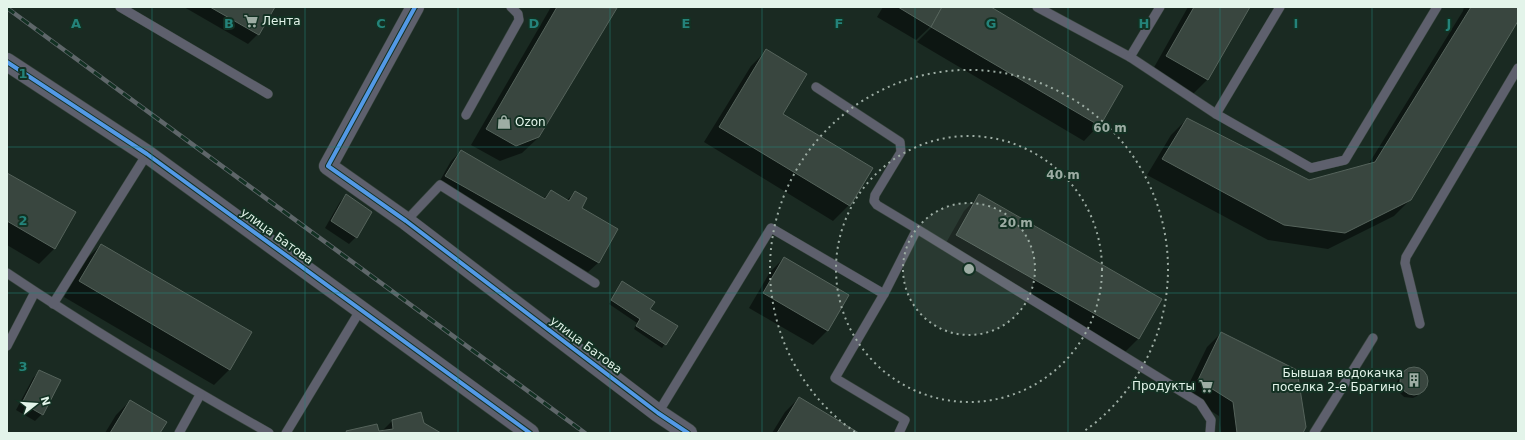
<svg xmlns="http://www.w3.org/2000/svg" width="1525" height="440" font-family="'DejaVu Sans',sans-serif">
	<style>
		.shadow { fill: #0007 }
		.building { fill: #39463f; stroke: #55635b }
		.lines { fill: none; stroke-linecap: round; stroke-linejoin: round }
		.service-casing { stroke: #38453e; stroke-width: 10 }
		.minor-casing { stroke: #38453e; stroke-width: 19 }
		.service { stroke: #5e606d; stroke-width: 9 }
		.minor { stroke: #5e606d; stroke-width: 18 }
		.rail-casing { stroke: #5e6669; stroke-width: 4.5 }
		.rail { stroke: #133123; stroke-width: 3; stroke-dasharray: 9; stroke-linecap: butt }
		.cycleway-casing { stroke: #133123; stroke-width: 6 }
		.cycleway { stroke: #5399e6; stroke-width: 4 }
		.grid { fill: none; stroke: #24837a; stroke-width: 1; stroke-opacity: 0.55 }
		.ring { fill: none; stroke: #9dada4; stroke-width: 2; stroke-dasharray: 2 4 }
		.labels { text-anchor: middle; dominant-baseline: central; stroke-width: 4; stroke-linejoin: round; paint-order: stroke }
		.poi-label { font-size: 12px; fill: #e3f4ea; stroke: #133123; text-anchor: start }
		.street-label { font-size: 12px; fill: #e3f4ea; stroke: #133123 }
		.grid-label { font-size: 13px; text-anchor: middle; font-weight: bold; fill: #24837a; stroke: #133123; stroke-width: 4; stroke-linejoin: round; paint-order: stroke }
		.centre { fill: #9dada4; stroke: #133123; stroke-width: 2 }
		.ring-label { font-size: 12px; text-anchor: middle; font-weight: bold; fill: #9dada4; stroke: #133123; stroke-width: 4; stroke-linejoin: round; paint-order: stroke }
	</style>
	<rect width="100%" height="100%" fill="#1a2a22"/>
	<g class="shadow">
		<polygon points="184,7 274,7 258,34 248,44"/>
		<polygon points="551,7 614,7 616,8 539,137 522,153 500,161 471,145"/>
		<polygon points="883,7 989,7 1099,125 1084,141 917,42 933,26 931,26 916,40 877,17"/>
		<polygon points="1188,7 1249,7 1207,80 1193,94 1152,71"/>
		<polygon points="1464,7 1518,7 1518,19 1410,200 1394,216 1328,249 1268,240 1147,175 1171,135 1187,119 1309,181 1368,165 1463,11"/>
		<polygon points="766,51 781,114 849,205 833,221 704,142 751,66"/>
		<polygon points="461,151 543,199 551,191 566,201 575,192 580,208 616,230 598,263 588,272 437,186 451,161"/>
		<polygon points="7,174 55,248 39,264 7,245"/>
		<polygon points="980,195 1161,299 1138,339 1123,354 942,250 964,211"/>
		<polygon points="346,196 356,237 349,244 325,228 340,202"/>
		<polygon points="101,245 230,369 214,385 64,297 85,260"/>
		<polygon points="784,258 848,295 827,331 813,345 749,308 770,272"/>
		<polygon points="622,282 648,309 676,326 662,348 634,329 637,323 609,304"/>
		<polygon points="1221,333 1302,433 1221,433 1219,416 1184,394 1207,347"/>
		<polygon points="1410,368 1418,368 1422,371 1427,378 1426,386 1417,396 1413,398 1404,397 1398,391 1397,382 1399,378"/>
		<polygon points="40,371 42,414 35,421 16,410 33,378"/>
		<polygon points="799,398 857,433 772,433 785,412"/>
		<polygon points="130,401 159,433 105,433 116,415"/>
		<polygon points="392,421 423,423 439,433 346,433 381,432"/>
	</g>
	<g class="building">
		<polygon points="210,7 275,7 259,35"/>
		<polygon points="557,7 617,8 539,137 516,146 486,129"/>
		<polygon points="898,7 942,7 931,27"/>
		<polygon points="942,7 991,7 1123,86 1100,126 931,27"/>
		<polygon points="1194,7 1250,7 1208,80 1166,56"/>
		<polygon points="1471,7 1518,7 1518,21 1411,200 1345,233 1284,225 1162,159 1187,118 1309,180 1375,162"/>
		<polygon points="766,49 807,74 783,114 873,168 850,206 719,127"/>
		<polygon points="461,150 545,199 551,190 569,201 575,191 587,198 582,208 618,229 599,263 445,176"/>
		<polygon points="7,173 76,212 55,249 7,221"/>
		<polygon points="346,194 372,212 357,238 331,221"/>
		<polygon points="979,194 1162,299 1139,339 956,235"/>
		<polygon points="101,244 252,332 230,370 79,281"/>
		<polygon points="784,257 849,295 828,331 763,293"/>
		<polygon points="622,281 655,302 650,309 678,326 666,345 636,326 640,319 611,300"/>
		<polygon points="1221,332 1297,370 1306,427 1303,433 1237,433 1233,402 1198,380"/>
		<circle cx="1414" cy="381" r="14"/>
		<polygon points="39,370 61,380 43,415 22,403"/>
		<polygon points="799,397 859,433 777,433"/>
		<polygon points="130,400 167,422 160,433 110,433"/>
		<polygon points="421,412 424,423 441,433 347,433 346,431 377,424 379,431 393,429 392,420"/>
	</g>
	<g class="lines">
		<defs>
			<g id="service">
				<polyline points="120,7 268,94"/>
				<polyline points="1037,7 1130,57 1160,7"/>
				<polyline points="1280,7 1216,114 1311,168 1345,160 1437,7"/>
				<polyline points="1130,57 1216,114"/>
				<polyline points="816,87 900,142 901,152 875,195 874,201 877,205 917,229 1200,403 1211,420 1210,433"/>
				<polyline points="466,115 519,20 518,14 511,7"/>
				<polyline points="406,221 440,185 595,283"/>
				<path d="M7,273C92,330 180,383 269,433"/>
				<polyline points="53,304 147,154"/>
				<polyline points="1420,324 1405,263 1406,257 1518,68"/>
				<polyline points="7,346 35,292"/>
				<polyline points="658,413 771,228 884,294"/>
				<polyline points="179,433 200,395"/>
				<polyline points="286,433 361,309"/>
				<polyline points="899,433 905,420 835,378 884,294 917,229"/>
				<polyline points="1314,433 1373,338"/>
			</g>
			<g id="minor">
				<polyline points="415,7 328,166 406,221 658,413 688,433"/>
				<polyline points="7,62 147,154 530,433"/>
			</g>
		</defs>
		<use href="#service" class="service-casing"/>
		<use href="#minor" class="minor-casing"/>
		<use href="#service" class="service"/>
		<use href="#minor" class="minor"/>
		<defs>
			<polyline id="rail" points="7,8 585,433"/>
		</defs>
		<use href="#rail" class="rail-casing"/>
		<use href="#rail" class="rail"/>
		<defs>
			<g id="cycleway">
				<polyline points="415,7 328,166 406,221 658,413 688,433"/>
				<polyline points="7,62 147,154 530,433"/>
			</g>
		</defs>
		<use href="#cycleway" class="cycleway-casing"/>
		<use href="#cycleway" class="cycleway"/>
	</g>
	<path class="grid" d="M152,7V433M305,7V433M458,7V433M610,7V433M762,7V433M915,7V433M1068,7V433M1220,7V433M1372,7V433M7,147H1518M7,293H1518"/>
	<circle cx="969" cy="269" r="66" fill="#9dada4" fill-opacity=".12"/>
	<g class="ring">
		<circle cx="969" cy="269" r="66"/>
		<circle cx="969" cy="269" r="133"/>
		<path d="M855 432A199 199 0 1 1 1083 432"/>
	</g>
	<defs>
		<symbol id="supermarket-bare" viewBox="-9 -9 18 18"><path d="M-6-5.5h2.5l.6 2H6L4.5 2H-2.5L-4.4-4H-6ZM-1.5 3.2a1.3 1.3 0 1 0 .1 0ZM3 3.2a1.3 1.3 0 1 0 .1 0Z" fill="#9dada4" stroke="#133123" stroke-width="2.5" paint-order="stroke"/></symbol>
		<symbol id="shop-bare" viewBox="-9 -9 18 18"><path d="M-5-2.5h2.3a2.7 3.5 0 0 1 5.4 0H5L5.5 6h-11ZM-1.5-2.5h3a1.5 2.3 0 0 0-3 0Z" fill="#9dada4" stroke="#133123" stroke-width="2.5" paint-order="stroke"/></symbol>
		<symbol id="building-bare" viewBox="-9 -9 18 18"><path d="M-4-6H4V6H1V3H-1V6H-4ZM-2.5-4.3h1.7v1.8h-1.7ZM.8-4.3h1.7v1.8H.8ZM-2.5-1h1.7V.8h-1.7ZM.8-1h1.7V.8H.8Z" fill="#9dada4" stroke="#133123" stroke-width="2.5" paint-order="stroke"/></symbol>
	</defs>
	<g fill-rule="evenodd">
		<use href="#supermarket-bare" x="241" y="11" width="20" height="20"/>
		<use href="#shop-bare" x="494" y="112" width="20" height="20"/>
		<use href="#building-bare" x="1404" y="370" width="20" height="20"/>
		<use href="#supermarket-bare" x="1196" y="376" width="20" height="20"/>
	</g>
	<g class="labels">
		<g class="poi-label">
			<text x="262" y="21">Лента</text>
			<text x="515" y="122">Ozon</text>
			<text x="1403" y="373" text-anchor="end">Бывшая водокачка<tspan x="1403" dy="14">поселка 2-е Брагино</tspan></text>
			<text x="1195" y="386" text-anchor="end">Продукты</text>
		</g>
		<g class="street-label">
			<text transform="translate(277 236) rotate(36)">улица Батова</text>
			<text transform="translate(586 345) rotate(37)">улица Батова</text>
		</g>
	</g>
	<g class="grid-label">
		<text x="76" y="28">A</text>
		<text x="229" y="28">B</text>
		<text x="381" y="28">C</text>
		<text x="534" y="28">D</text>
		<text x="686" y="28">E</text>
		<text x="839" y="28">F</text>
		<text x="991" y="28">G</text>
		<text x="1144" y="28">H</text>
		<text x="1296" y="28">I</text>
		<text x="1449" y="28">J</text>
		<text x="23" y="78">1</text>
		<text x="23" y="225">2</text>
		<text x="23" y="371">3</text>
	</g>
	<circle cx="969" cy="269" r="6" class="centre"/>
	<g class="ring-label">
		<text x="1110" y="132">60 m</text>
		<text x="1063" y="179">40 m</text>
		<text x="1016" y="227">20 m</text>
	</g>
	<rect width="1525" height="440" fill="none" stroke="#e3f4ea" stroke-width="16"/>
	<g transform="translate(36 404) rotate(73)" stroke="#133123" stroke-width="3" paint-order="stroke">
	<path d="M0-3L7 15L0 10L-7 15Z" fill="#e3f4ea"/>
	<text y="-6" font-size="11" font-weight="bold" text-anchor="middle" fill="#e3f4ea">N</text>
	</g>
</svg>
